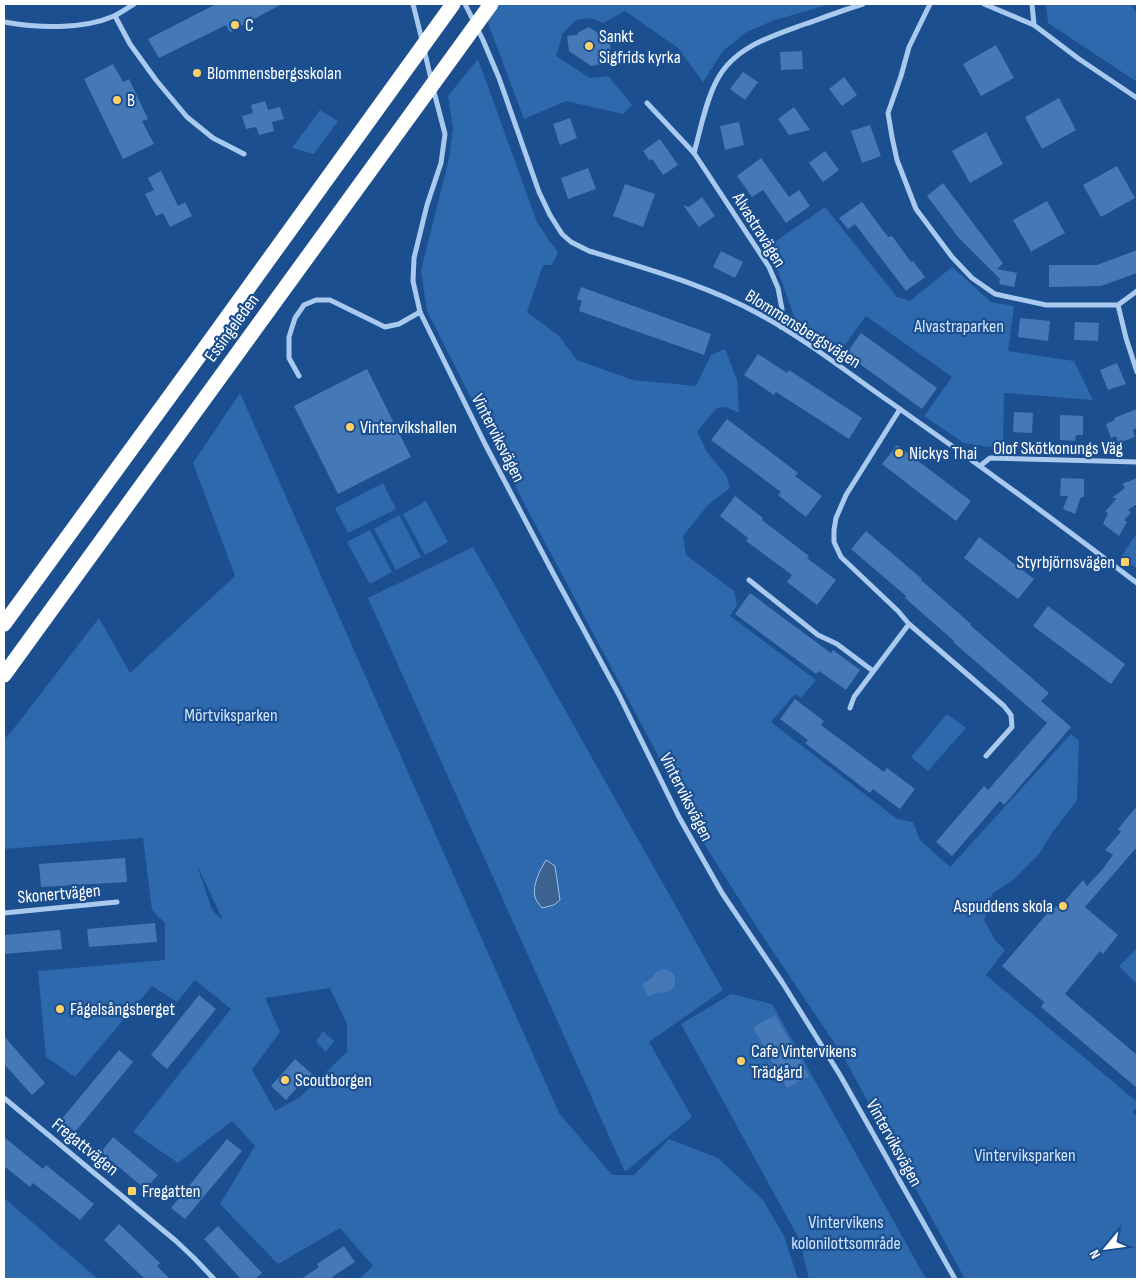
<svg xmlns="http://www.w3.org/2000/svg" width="1141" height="1283" font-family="'Sofia Sans Condensed',sans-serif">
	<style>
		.green { fill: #2e69ad; fill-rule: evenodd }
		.water { fill: #3c6290; stroke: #9cc4f0 }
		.building { fill: #4478b7 }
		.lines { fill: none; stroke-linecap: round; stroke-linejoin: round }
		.minor { stroke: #a9c9ee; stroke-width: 5 }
		.motorway-bridge { stroke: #fff; stroke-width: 15 }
		.poi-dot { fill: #ffd166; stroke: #1b4f8f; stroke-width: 2 }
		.labels { text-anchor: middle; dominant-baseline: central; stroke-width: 4.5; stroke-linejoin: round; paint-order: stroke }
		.poi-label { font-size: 18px; fill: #fff; stroke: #1b4f8f; text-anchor: start }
		.street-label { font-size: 18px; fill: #fff; stroke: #1b4f8f }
		.park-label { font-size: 18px; fill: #cfe3fa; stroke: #1b4f8f }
	</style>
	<rect width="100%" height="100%" fill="#1b4f8f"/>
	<g class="green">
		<polygon points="481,4 830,4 772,21 745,33 723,51 703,82 678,48 625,11 603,23 591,18 576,20 563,33 556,56 590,78 608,76 632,105 623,114 566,101 524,119"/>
		<polygon points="1046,4 1131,4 1137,14 1137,82 1048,23"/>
		<polygon points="478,59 537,222 548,239 558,252 552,265 543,265 527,312 559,336 577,360 633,380 696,386 711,355 725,349 737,380 739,413 726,407 717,408 697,431 707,452 726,475 730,488 708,505 683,536 686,555 734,591 737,605 730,616 816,680 801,698 795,694 771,722 897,819 913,822 920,840 950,867 1071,734 1079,741 1077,800 1052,833 1039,854 1013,880 993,893 984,920 995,940 1005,950 986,975 1137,1102 1137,1107 1133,1112 1137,1117 1137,1279 965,1279 843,1056 758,929 708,850 523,501 427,311 421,270 449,159 453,128 448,96"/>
		<polygon points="320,110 338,121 314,154 292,148"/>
		<polygon points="825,207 897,297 910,301 952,267 991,302 1014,306 1008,351 1074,361 1093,400 1004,393 1003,449 964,443 924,416 952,377 866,316 837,356 798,327 775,263 766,248"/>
		<path d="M240,393L559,1113L612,1175H634L669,1139L718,1158L763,1200L784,1236L798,1279H359L373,1266L340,1228L278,1264L220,1204L255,1146L232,1121L178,1163L133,1132L231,1009L195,980L177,1002L152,986L75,1077L46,1057L38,971L165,960V923L152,910L143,838L4,849V739L12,731L99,618L130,673L235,576L193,463ZM197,865L222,918L221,919L212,910ZM330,988L347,1024V1052L300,1097L275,1111L252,1070L280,1032L265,998Z"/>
		<polygon points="383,483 396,509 348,533 335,508"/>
		<polygon points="426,501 448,542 425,555 403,514"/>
		<polygon points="399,515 421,557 396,570 374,529"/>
		<polygon points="370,530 392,572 370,584 347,542"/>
		<polygon points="1137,533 1137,569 1121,557"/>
		<polygon points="473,547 723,990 649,1042 692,1117 625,1172 368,598"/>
		<polygon points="947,714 966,728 928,771 911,757"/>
		<polygon points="1137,948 1137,984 1119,966"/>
		<polygon points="731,994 772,1004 926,1279 809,1279 799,1239 681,1024"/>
		<polygon points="323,1031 334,1041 326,1052 316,1042"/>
		<polygon points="4,1198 98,1279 4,1279"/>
	</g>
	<path class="water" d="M546,860L555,866L560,900L554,905L542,908C540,905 536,901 535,897C532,885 540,870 546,860Z"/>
	<g class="building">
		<polygon points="216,4 282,4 230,32 226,25 159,58 148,39"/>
		<polygon points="589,27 610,41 611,55 606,63 591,66 569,51 567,36 577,35 579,32"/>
		<polygon points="996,45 1014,78 981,96 963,64"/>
		<polygon points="802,51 803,69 781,70 780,52"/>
		<polygon points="113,64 123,82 129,79 148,119 142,121 154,144 123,159 84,79"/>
		<polygon points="743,72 758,82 745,100 730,89"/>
		<polygon points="844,77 857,95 842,106 829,89"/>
		<polygon points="1059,98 1076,130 1042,149 1025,117"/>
		<polygon points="265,101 268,110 280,107 284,119 272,122 274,131 259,135 256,127 246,129 242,116 253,113 251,105"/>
		<polygon points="794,107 810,130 789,135 778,119"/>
		<polygon points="570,118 577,138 560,145 553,124"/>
		<polygon points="739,122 744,145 725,150 720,126"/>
		<polygon points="870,125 881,156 862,163 851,131"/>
		<polygon points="986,132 1003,164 970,183 952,151"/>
		<polygon points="660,139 678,165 663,175 652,159 650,161 643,151"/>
		<polygon points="825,151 839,170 823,182 809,163"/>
		<polygon points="761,158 789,197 799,190 810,206 786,223 763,190 752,197 737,176"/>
		<polygon points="1117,166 1135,198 1101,217 1083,185"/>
		<polygon points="588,168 596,189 568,199 561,178"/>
		<polygon points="161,171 178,206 185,202 192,216 170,227 163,213 156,216 145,194 154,190 148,178"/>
		<polygon points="943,183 1003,263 997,269 1017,273 1014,287 999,284 1000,279 958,237 927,196"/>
		<polygon points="625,184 655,194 643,227 613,216"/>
		<polygon points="702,197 715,216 699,227 683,205 689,207"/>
		<polygon points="1047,201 1065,233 1032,251 1032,253 1013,220"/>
		<polygon points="862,202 888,237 892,236 911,262 913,261 925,277 906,291 855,224 848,229 839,218"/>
		<polygon points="1137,250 1137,273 1101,286 1049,287 1049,265 1097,265"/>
		<polygon points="721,251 743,262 735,278 713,267"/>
		<polygon points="581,287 711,334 704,355 579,311 582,301 577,299"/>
		<polygon points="1020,318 1050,321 1048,341 1018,337"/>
		<polygon points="1075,322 1099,323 1098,341 1074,340"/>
		<polygon points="861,333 937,388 922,409 846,354"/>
		<polygon points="758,354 787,373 789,370 862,418 849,439 776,392 774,395 744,375"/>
		<polygon points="1117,363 1126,384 1108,390 1100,370"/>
		<polygon points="367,369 411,457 338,494 294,406"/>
		<polygon points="1137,409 1137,428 1133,430 1135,437 1118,443 1116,436 1111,438 1106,424 1115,420 1114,418"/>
		<polygon points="1014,412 1033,413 1032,433 1013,432"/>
		<polygon points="1060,415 1083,416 1083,435 1076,435 1075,441 1060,440"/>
		<polygon points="727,419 798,473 795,476 822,496 806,517 778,495 781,492 711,440"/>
		<polygon points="897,445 971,501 956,521 882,464"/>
		<polygon points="1061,478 1084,479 1084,497 1081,497 1075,514 1063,509 1068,496 1060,496"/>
		<polygon points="1137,478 1137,504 1128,510 1131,513 1124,520 1127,522 1119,536 1103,524 1108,513 1105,512 1117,498 1112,498 1125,488 1122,484"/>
		<polygon points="735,496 763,518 762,520 809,556 807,558 836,580 817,605 787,582 792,575 746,541 748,538 720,516"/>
		<polygon points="866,531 922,579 921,580 971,624 970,625 1049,693 1041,701 1071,727 1004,805 1000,801 952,856 936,842 984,786 988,790 1047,723 953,642 954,641 905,598 906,596 851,549"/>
		<polygon points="979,537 1034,579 1018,599 964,558"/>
		<polygon points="750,593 831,653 833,650 860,670 846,690 819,671 816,674 735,614"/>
		<polygon points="1048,606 1125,664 1111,684 1033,626"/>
		<polygon points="795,699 824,721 821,725 884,772 887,768 915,789 900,809 873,789 870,793 805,743 808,740 780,719"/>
		<polygon points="1137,806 1137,847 1085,907 1118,935 1103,954 1100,951 1065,994 1137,1055 1137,1088 1041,1007 1044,1002 1002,966 1051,909 1053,910 1062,900 1064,902 1083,880 1087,886 1101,871 1113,855 1105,850 1121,832 1118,829"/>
		<polygon points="125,858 127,882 41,887 39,864"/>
		<polygon points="155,923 157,942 89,947 87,929"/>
		<polygon points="60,930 62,949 4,954 4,935"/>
		<polygon points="663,969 670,971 673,974 675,977 675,985 670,991 662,993 658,992 648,997 642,984 652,978 656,972"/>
		<polygon points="199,995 216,1009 167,1069 151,1055"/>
		<polygon points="775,1015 809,1076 787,1088 753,1027"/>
		<polygon points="4,1036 45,1083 32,1095 4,1064"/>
		<polygon points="119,1050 133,1062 75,1132 61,1120"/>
		<polygon points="295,1059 312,1074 303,1083 302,1082 286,1100 271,1086"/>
		<polygon points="4,1137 43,1169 46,1165 94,1204 80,1220 33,1183 30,1187 4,1166"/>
		<polygon points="113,1137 158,1175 145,1189 101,1152"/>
		<polygon points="227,1139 242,1151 185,1219 171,1208"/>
		<polygon points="119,1224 160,1263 157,1266 170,1279 145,1279 104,1240"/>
		<polygon points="218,1226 262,1273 255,1279 241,1279 204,1239"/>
		<polygon points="344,1246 355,1262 329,1279 301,1279 319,1267 317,1264"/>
	</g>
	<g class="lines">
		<g class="minor">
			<polyline points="413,4 422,40"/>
			<path d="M465,4L483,40L499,78L539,192L550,215L562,234L571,242L589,251C647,269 706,285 759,314C805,339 847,372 890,402C974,461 1056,521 1137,583"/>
			<polyline points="930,4 909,47 901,76 888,113 892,137 897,160 916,209 952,257 972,278 995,294 1046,305 1118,305 1137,291"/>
			<polyline points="984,4 1034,25 1079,59 1137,98"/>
			<polyline points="1032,4 1034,25"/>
			<polyline points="115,16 130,44 156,80 187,117 213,138 244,154"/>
			<path d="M4,22C38,28 82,30 114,16C121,13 127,8 134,4"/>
			<polyline points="424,49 431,79"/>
			<polyline points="433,88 445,134 441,163 427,205 414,258 413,281 420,312 485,444 553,573 619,695 679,817 722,893 782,982 840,1075 955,1279"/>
			<polyline points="647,103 694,153"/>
			<polyline points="1118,305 1126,338 1137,372"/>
			<path d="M781,327L782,309L778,288L769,267L694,153C700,131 706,100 717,80C734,47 772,36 805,24C825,17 844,10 863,4"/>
			<polyline points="299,376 289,358 289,337 295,318 304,305 316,300 330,300 385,327 399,324 420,312"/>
			<polyline points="900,409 846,495 836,518 834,530 834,542 841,557 898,611 909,624 1004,706 1011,715 1012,727 986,756"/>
			<polyline points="980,466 990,458 1137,462"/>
			<polyline points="749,580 818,635 837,644 873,671"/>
			<polyline points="850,708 854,697 909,624"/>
			<polyline points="4,913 117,902"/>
			<polyline points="4,1098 176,1241 194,1258 214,1279"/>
		</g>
		<g class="motorway-bridge">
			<polyline points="4,624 202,352 453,4"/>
			<polyline points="4,675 491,4"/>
		</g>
	</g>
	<g class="poi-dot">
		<circle cx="235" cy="25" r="5"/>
		<circle cx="589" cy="46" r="5"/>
		<circle cx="197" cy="73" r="5"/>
		<circle cx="117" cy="100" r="5"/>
		<circle cx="350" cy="427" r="5"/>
		<circle cx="899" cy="453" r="5"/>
		<rect x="1120" y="557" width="10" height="10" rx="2.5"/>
		<circle cx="1063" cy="906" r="5"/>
		<circle cx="60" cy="1009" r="5"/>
		<circle cx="741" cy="1061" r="5"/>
		<circle cx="285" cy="1080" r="5"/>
		<rect x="127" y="1186" width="10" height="10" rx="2.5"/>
	</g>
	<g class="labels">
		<g class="poi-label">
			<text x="245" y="25">C</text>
			<text x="599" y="36">Sankt<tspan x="599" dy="21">Sigfrids kyrka</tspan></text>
			<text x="207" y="73">Blommensbergsskolan</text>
			<text x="127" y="100">B</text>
			<text x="360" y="427">Vintervikshallen</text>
			<text x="909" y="453">Nickys Thai</text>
			<text x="1115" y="562" text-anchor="end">Styrbjörnsvägen</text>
			<text x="1053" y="906" text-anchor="end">Aspuddens skola</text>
			<text x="70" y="1009">Fågelsångsberget</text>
			<text x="751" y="1051">Cafe Vintervikens<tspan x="751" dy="21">Trädgård</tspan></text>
			<text x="295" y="1080">Scoutborgen</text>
			<text x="142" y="1191">Fregatten</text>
		</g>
		<g class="street-label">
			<text transform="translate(759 230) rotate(58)">Alvastravägen</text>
			<text transform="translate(232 328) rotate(-54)">Essingeleden</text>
			<text transform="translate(803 329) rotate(32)">Blommensbergsvägen</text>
			<text transform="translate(498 438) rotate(63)">Vinterviksvägen</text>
			<text x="1058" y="448">Olof Skötkonungs Väg</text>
			<text transform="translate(686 797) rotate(63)">Vinterviksvägen</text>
			<text transform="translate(59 894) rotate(-5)">Skonertvägen</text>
			<text transform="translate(894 1143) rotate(61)">Vinterviksvägen</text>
			<text transform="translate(85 1147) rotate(39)">Fregattvägen</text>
		</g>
		<g class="park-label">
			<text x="959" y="326">Alvastraparken</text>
			<text x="231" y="715">Mörtviksparken</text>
			<text x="1025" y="1155">Vinterviksparken</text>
			<text x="846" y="1222">Vintervikens<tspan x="846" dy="21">kolonilottsområde</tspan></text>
		</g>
	</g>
	<rect width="1141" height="1283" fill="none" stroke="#ffffff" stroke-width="10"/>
	<g transform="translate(1106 1248) rotate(241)" stroke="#1b4f8f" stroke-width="4" paint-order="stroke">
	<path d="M0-4L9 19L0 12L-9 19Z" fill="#ffffff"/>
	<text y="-8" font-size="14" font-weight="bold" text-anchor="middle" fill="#ffffff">N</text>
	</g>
</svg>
